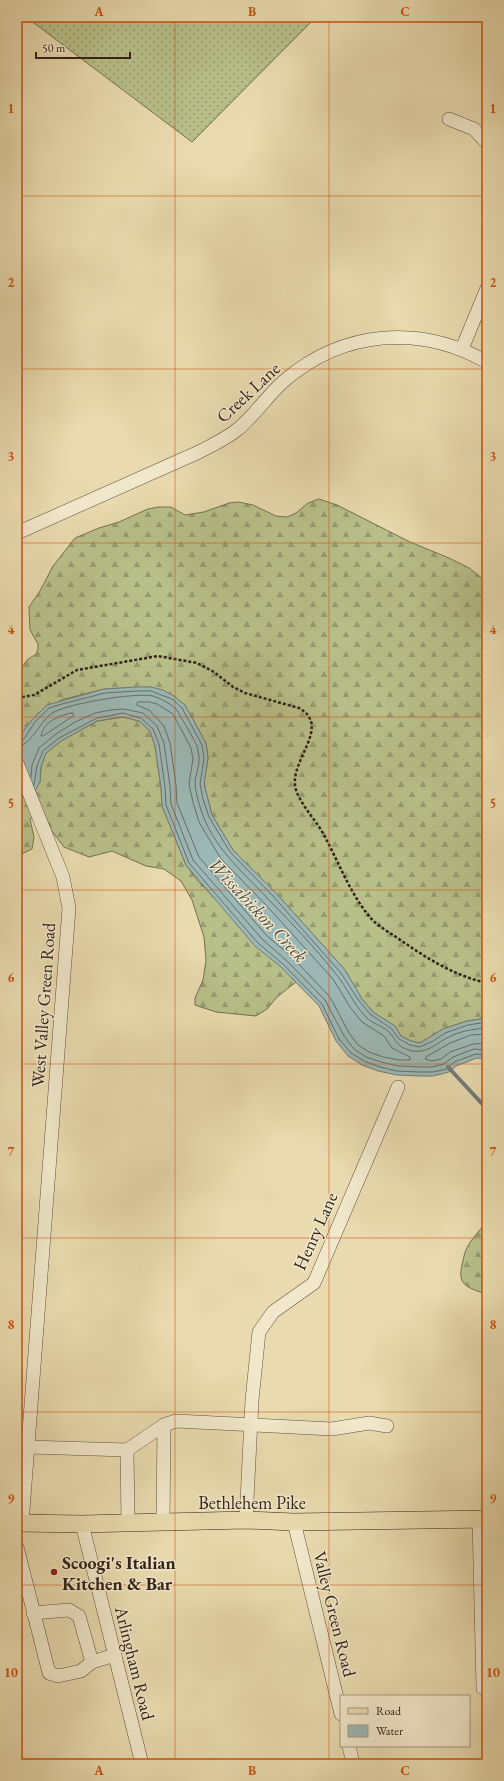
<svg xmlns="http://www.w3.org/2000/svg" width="504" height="1781" font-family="'EB Garamond',serif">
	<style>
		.grass { fill: url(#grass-dots); stroke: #757151 }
		.forest { fill: url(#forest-firs); stroke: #757151 }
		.water { fill: #9cb8b6; stroke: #727c77 }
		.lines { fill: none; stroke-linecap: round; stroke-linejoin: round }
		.shore { stroke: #676d67; stroke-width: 1 }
		.stream { stroke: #727c77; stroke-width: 4 }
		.minor-casing { stroke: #60503e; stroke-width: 14 }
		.major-casing { stroke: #322218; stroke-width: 18 }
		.path { stroke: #322218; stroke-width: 2.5; stroke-dasharray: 3 2; stroke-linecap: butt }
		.minor { stroke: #f1e8cb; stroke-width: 13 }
		.major { stroke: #e9dbaf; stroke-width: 17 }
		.grid { fill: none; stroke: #cd510e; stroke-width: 1; stroke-opacity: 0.55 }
		.poi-dot { fill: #8f2418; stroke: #f1e8cb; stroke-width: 1.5 }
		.labels { text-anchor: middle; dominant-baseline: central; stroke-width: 3; stroke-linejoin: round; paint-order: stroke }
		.street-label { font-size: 18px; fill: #322218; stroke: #f1e8cb }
		.poi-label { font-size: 18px; font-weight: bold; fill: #322218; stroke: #f1e8cb; text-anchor: start }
		.water-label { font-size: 19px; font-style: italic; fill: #524f47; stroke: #f1e8cb }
		.neatline { fill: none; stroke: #cd510e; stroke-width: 1.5 }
		.grid-label { font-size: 13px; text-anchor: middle; font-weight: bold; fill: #cd510e }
	</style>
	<defs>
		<pattern id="grass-dots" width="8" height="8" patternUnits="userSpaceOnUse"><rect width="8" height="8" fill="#b8c08a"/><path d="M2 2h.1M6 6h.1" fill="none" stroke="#969c70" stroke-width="1.8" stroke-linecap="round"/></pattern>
		<pattern id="forest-firs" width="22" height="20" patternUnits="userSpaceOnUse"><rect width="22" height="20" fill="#b8c08a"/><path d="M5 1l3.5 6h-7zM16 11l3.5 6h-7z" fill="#969c70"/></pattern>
	</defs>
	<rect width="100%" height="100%" fill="#e9dbaf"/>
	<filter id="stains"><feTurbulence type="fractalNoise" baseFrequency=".005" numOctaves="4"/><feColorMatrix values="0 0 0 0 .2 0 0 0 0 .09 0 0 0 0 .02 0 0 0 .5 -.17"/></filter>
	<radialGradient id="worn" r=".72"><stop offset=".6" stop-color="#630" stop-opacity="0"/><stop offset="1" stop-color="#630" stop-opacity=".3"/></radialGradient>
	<polygon class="grass" points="26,17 316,17 192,142"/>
	<g class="forest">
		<polygon points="319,499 337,505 410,542 449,558 469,568 487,582 487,1018 467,1021 443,1029 420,1043 411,1041 401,1036 395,1026 373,1012 362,999 345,970 276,893 233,850 212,815 204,784 208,758 206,743 185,705 151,687 104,689 61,700 32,720 21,736 17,732 17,675 27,660 36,654 38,649 38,644 30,630 29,607 40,591 53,566 75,538 99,528 119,522 148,509 158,507 171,507 185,515 204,512 229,503 239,502 253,505 276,516 287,517 296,513 308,503"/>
		<polygon points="123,717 139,721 150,731 155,746 161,787 162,806 186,865 198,881 296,982 277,997 267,1009 256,1016 216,1012 195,1005 195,998 203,980 206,960 204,937 192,900 181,881 164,869 146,866 112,851 89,857 64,847 51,830 43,811 30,819 34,837 32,849 17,856 17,797 26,797 40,782 41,767 46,753 61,741 97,721"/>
		<path d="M487,1218V1297L486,1294C466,1287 456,1285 463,1261C464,1256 465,1250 468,1246C473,1236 483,1229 487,1218Z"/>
	</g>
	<polygon class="water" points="136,687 151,687 163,690 174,696 185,705 206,743 208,758 204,784 212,815 233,850 276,893 345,970 362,999 373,1012 395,1026 401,1036 411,1041 420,1043 443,1029 467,1021 487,1018 487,1059 477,1058 456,1066 449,1072 433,1076 420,1076 397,1075 378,1071 362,1065 348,1056 336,1041 319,1006 281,967 255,946 186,865 162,806 161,787 155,746 150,731 139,721 123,717 97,721 61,741 46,753 41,767 40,782 34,793 26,797 17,797 17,739 32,720 47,705 104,689"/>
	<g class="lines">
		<g class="shore">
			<polygon points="138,702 149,702 157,704 173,714 191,748 193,759 189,784 193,802 199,822 221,859 265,904 333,979 350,1007 362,1022 384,1036 392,1048 410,1057 410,1060 399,1060 383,1057 369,1052 358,1045 349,1033 330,997 291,956 266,935 199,857 177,803 176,785 170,743 164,726 149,710 137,705"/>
			<path d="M72,713L74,714L73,716L43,736H41C43,722 60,715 72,713Z"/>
			<polyline points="17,742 24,739 35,722 49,708 62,704 105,693 136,691 151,691 172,699 182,708 202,745 204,759 200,784 203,799 209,817 230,852 273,896 341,973 359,1001 370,1014 392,1029 399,1039 410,1045 420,1047 433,1041 445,1033 468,1025 487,1022"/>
			<path d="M17,747C30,746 40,722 51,714C63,704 137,692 153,696C161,699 170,703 177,710C178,712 196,743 197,746C198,749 198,753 199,756C200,766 195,775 195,784C196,795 200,808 204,818C217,851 245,874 268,899C292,923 315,948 336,974C347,987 353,1004 366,1017C372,1024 382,1025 389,1032C396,1040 397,1047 409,1050C425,1055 434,1045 447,1038C459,1031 473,1029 487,1028"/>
			<polyline points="31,777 32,765 39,748 56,734 75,722 95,713 111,710 124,709 143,713 157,726 164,743 170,786 171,804 193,860 262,939 287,961 325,1000 344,1036 354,1049 366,1057 381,1062 398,1066 421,1067 432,1067 444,1064 453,1057 474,1049 487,1050"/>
			<polyline points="34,785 37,766 43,751 59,738 97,718 123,713 141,718 153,729 159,744 165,787 166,805 189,863 258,943 283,964 322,1004 339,1039 351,1053 364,1061 380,1067 397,1071 420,1072 433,1072 447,1069 454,1062 476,1054 487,1055"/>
			<polyline points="487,1034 471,1035 450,1043 426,1057 425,1059 432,1061 441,1059 450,1052 473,1044 487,1043"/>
		</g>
		<polyline class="stream" points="448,1067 487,1109"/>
		<defs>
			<g id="minor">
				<polyline points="449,119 474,129 487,143"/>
				<polyline points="462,349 487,288"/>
				<path d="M17,533L199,452C212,445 226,439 238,429C255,415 267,396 284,381C343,330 420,324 487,362"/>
				<polyline points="17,763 63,877 69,908 22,1523"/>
				<polyline points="28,1447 127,1450 164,1425 176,1421 332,1429 369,1423 387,1426"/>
				<polyline points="127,1450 128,1523"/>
				<polyline points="479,1519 483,1688"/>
				<polyline points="246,1520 252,1400 259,1332 273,1312 314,1283 398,1087"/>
				<polyline points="163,1522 164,1425"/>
				<polyline points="294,1522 341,1714"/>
				<polyline points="82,1524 142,1764"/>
				<polyline points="17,1547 49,1673 58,1676 81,1671 92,1662 115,1655"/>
				<polyline points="33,1613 69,1610 79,1616 92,1662"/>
				<polyline points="349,1746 353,1764"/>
			</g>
			<polyline id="major" points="17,1523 82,1524 246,1520 294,1522 487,1519"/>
		</defs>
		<use href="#minor" class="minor-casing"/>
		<use href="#major" class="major-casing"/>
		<path class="path" d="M17,698L34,695L77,670L158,656L197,663L214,672L233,687L245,693L299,708C333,727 287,762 296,790C302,807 317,821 325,837C339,863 350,893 369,916C376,925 387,931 396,937C425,957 452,975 487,983"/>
		<use href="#minor" class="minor"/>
		<use href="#major" class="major"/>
	</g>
	<path class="grid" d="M175,17V1764M329,17V1764M17,196H487M17,369H487M17,543H487M17,717H487M17,890H487M17,1064H487M17,1238H487M17,1412H487M17,1585H487"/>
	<circle class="poi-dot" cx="54" cy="1572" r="4"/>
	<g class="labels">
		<g class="street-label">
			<text transform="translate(248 392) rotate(-43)">Creek Lane</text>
			<text transform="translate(43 1005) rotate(-86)">West Valley Green Road</text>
			<text transform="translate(315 1231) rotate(-66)">Henry Lane</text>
			<text x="252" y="1502">Bethlehem Pike</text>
			<text transform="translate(335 1614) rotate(76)">Valley Green Road</text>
			<text transform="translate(135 1663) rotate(76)">Arlingham Road</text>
		</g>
		<g class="poi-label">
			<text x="62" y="1562">Scoogi's Italian<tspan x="62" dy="21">Kitchen &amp; Bar</tspan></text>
		</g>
		<g class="water-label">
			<text transform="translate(258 910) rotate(47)">Wissahickon Creek</text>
		</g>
	</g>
	<rect width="504" height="1781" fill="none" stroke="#e9dbaf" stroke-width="44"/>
	<rect x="340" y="1695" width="130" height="52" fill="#f1e8cb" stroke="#a59983"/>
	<rect x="348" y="1708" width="20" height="6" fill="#e9dbaf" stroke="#a59983"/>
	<text x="376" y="1715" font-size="12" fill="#322218">Road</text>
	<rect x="348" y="1725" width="20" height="12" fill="#9cb8b6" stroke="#a59983"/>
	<text x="376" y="1735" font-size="12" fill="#322218">Water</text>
	<path d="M36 52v6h94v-6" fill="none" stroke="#322218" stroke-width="2"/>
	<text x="42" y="52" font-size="12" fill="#322218" stroke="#f1e8cb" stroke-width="3" paint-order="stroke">50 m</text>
	<rect x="22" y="22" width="460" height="1737" class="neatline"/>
	<g class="grid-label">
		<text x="99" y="16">A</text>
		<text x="252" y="16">B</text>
		<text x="405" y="16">C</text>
		<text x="11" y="113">1</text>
		<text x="493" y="113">1</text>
		<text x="11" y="287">2</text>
		<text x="493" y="287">2</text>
		<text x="11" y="461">3</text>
		<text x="493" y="461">3</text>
		<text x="11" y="634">4</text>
		<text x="493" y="634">4</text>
		<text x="11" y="808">5</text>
		<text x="493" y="808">5</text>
		<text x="11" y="982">6</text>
		<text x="493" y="982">6</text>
		<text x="11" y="1156">7</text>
		<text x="493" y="1156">7</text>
		<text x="11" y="1329">8</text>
		<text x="493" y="1329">8</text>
		<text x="11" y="1503">9</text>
		<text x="493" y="1503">9</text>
		<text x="11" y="1677">10</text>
		<text x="493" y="1677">10</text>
		<text x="99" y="1775">A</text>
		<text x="252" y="1775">B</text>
		<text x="405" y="1775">C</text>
	</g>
	<rect width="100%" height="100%" filter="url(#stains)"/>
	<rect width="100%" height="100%" fill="url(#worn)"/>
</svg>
